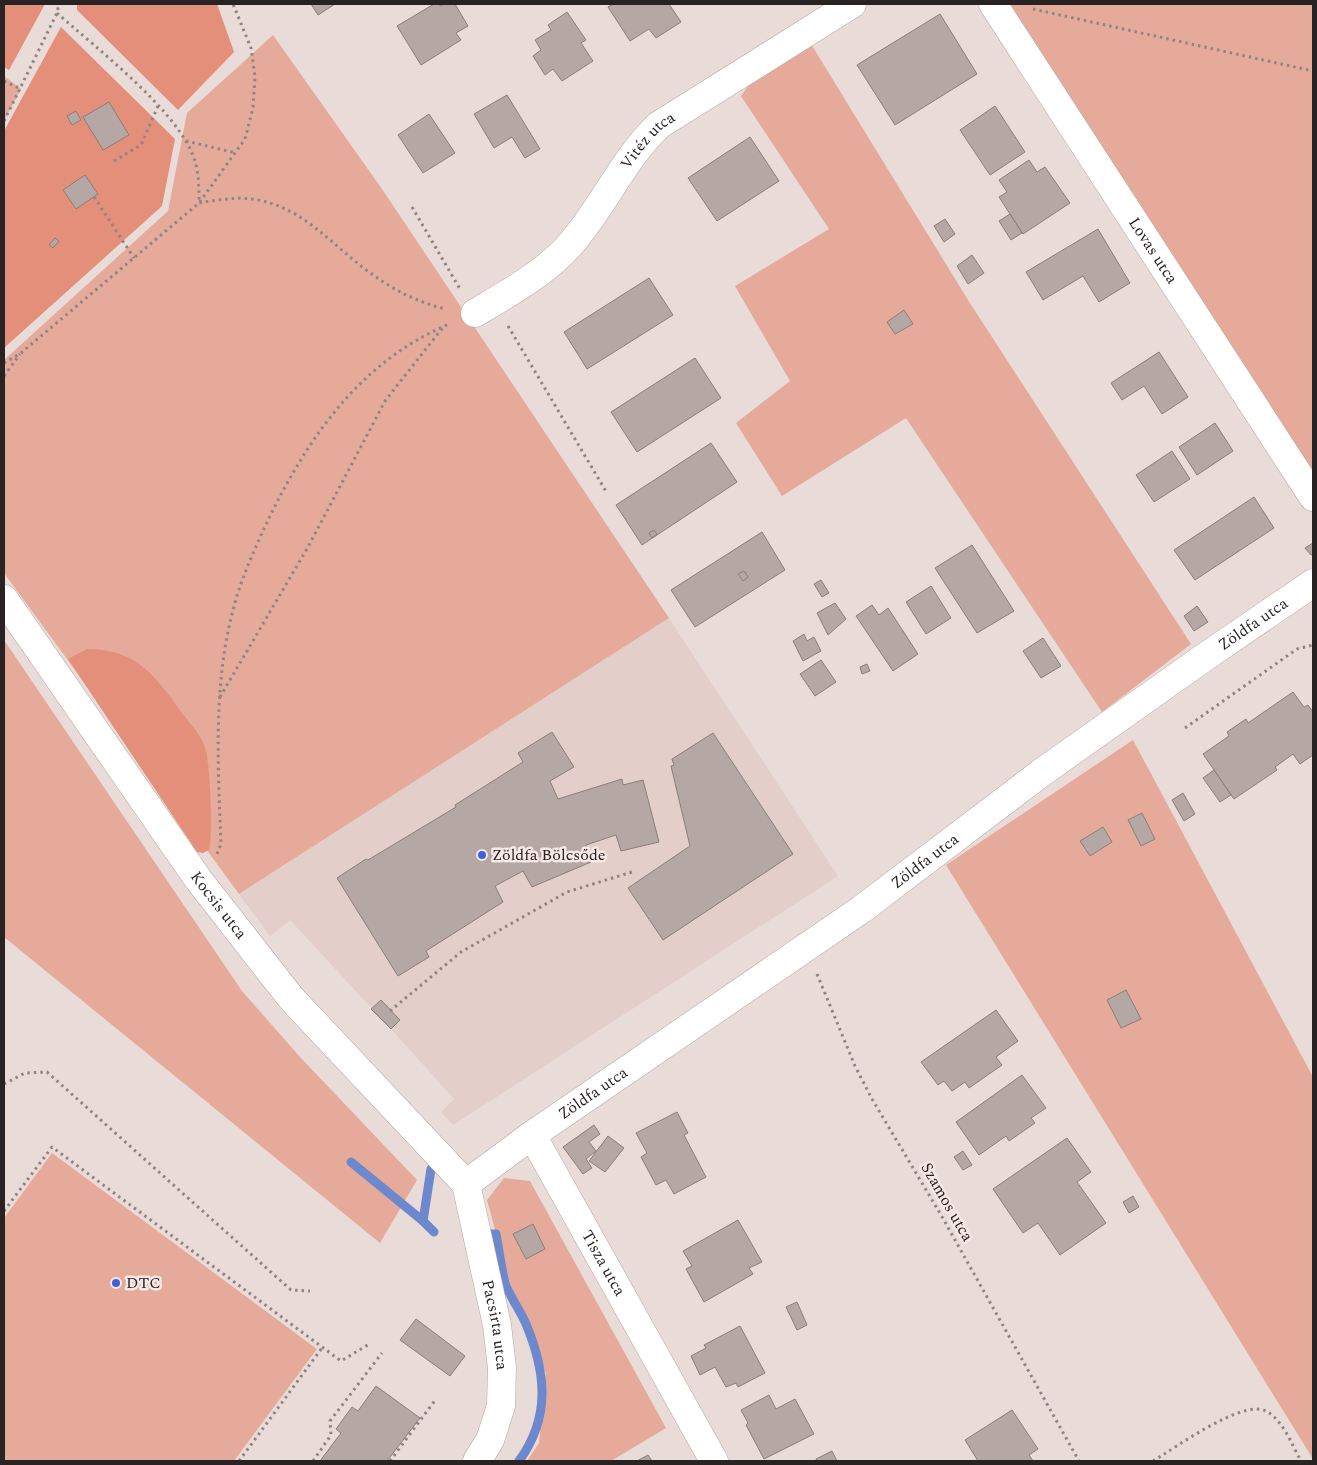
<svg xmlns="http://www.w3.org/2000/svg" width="1317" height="1465" font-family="Spectral,serif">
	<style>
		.built { fill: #e4cec9 }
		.green { fill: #e5aa9a }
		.forest { fill: #e38f79 }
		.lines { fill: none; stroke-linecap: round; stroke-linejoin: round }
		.stream { stroke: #6d88cc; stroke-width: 9 }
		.building { fill: #b5a8a4; stroke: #8a7e7b }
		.minor-casing { stroke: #b6a9a5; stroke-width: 29 }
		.path { stroke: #8f8582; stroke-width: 3; stroke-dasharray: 2.5 4; stroke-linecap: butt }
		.minor { stroke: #fff; stroke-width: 28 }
		.poi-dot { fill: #3f63d5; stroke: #f6e8e4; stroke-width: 2 }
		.labels { text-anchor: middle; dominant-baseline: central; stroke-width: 5; stroke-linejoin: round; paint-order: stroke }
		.street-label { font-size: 16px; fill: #282322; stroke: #f6e8e4 }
		.poi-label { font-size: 16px; fill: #282322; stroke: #f6e8e4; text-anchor: start }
	</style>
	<rect width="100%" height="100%" fill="#e9dbd7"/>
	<polygon class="built" points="669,618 838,876 453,1125 441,1112 454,1099 391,1029 290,920 270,936 239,894"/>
	<g class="green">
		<polygon points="1009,4 1313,4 1313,471"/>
		<polygon points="273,35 382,189 669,618 239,894 4,573 4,360 168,211 187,113"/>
		<polygon points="811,44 968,300 1191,644 1102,712 906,418 782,496 736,423 790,381 735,286 829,229 741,96 753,79"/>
		<polygon points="4,76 21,89 4,121"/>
		<polygon points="4,640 242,991 300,1057 417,1180 380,1243 4,937"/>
		<polygon points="1133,740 1313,1077 1313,1459 946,865"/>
		<polygon points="52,1153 317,1349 234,1461 4,1461 4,1218"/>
		<polygon points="504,1178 530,1181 666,1428 611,1461 527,1461 539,1443 546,1373 509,1281 487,1200"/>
	</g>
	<g class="forest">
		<polygon points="4,4 45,4 9,70 4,67"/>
		<polygon points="77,4 217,4 234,52 178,110 77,10"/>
		<polygon points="61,27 175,139 162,206 4,348 4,131"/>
		<path d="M87,649C137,649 155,676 182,713C191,725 203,737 206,751C210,768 213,834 209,850L203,853L197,852L68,659Z"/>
	</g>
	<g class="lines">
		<g class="stream">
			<polyline points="351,1162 423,1221"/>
			<polyline points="431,1169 423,1221 434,1232"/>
			<path d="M480,1234H496C499,1250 501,1267 505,1283C510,1297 520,1310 526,1324C546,1372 551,1417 519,1461"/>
		</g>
	</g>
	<g class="building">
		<polygon points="311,4 335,4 318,15"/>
		<polygon points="434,4 439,4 440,6 445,4 455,4 468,26 456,33 461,40 421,65 397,26"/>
		<polygon points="613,4 669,4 681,22 656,38 649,29 630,41 608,7"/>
		<polygon points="567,12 586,40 581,43 593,61 562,81 553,69 545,75 533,56 541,50 535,40 551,30 548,25"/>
		<polygon points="940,14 977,74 895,125 857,65"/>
		<polygon points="507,95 540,149 525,158 512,137 494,148 474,114"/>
		<polygon points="109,102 129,135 103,150 83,117"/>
		<polygon points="995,106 1025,152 990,175 960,130"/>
		<polygon points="76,111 81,120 72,125 67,116"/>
		<polygon points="429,114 455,153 423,173 398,135"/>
		<polygon points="750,137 779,181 717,221 688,178"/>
		<polygon points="1029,160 1037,172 1045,167 1070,203 1023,234 999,197 1007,192 999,180"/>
		<polygon points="85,175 98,194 76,209 63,190"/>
		<polygon points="1010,214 1022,233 1011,240 999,221"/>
		<polygon points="945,219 955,234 944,242 934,226"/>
		<polygon points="1098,229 1130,283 1099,302 1083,276 1043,300 1026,272"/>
		<polygon points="55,238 59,241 53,248 49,245"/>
		<polygon points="972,255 984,273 968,284 957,266"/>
		<polygon points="649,278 673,315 587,369 564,332"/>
		<polygon points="904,310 913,324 895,334 887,322"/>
		<polygon points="1159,352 1188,397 1162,414 1144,386 1122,400 1111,383"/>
		<polygon points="695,358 721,398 637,452 611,412"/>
		<polygon points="1215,423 1233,451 1197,475 1179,447"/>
		<polygon points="711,443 737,482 642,545 616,505"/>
		<polygon points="1172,451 1190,479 1154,502 1136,475"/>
		<polygon points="1254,497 1274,528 1195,580 1174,550"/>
		<polygon points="654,530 657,534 652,538 649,533"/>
		<polygon points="762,532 785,570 695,627 671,590"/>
		<polygon points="1313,543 1313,554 1311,555 1305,548"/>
		<polygon points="972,545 1014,611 977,633 935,568"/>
		<polygon points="744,571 748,577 743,581 738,574"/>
		<polygon points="821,580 829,593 822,597 814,584"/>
		<polygon points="931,586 951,618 926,634 906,602"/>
		<polygon points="835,603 846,619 828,635 817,613"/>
		<polygon points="872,605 879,615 888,608 918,654 893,671 856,616"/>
		<polygon points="1197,606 1208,622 1194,631 1184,616"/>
		<polygon points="804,634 807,641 814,637 821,651 803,661 793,641"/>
		<polygon points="1043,638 1061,666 1041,678 1023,651"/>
		<polygon points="821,660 836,682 815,696 800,674"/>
		<polygon points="867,664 870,671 862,674 860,667"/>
		<polygon points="1293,692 1304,707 1308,705 1313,712 1313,755 1300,764 1293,754 1275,767 1277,770 1234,799 1203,754 1229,736 1227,732 1246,719 1248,723"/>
		<polygon points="552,732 574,767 550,781 558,799 622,779 623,785 643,780 659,842 621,851 616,835 586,845 591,862 532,887 523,871 495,886 503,902 426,951 429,957 398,976 337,878 366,859 368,860 456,807 455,805 523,762 518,753"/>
		<polygon points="713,733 793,854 663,940 628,888 690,846 671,766 674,765 672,759"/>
		<polygon points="1214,770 1231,795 1220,802 1203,778"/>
		<polygon points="1183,793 1195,814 1184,821 1172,800"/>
		<polygon points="1142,813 1155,839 1141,846 1128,820"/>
		<polygon points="1103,827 1112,842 1090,856 1080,841"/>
		<polygon points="1126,990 1141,1019 1121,1028 1107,1000"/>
		<polygon points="381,1000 400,1020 391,1029 371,1009"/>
		<polygon points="996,1010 1018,1041 996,1057 1002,1065 969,1088 965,1082 952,1091 944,1081 938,1085 921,1062"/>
		<polygon points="1022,1075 1046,1108 1031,1118 1035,1123 1009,1141 1006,1136 979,1155 956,1122"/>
		<polygon points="677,1112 688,1133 684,1135 706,1177 674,1194 666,1180 656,1185 641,1157 647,1153 636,1133"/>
		<polygon points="594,1125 600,1134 589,1142 596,1151 586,1159 592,1168 583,1174 563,1147"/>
		<polygon points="608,1136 624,1148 605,1172 589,1161"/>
		<polygon points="1067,1138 1091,1172 1077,1182 1106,1223 1060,1255 1038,1223 1023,1233 993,1189"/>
		<polygon points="963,1151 972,1165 963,1170 954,1157"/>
		<polygon points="1133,1196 1139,1207 1129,1213 1123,1202"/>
		<polygon points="738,1220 762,1262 749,1268 753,1274 704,1302 686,1269 692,1266 683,1251"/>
		<polygon points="533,1224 545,1249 526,1259 513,1234"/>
		<polygon points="797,1302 807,1325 797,1330 786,1307"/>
		<polygon points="416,1319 465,1356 450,1376 400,1340"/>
		<polygon points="740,1326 765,1373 738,1387 736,1383 726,1387 715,1367 700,1375 691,1356 706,1348 704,1345"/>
		<polygon points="376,1386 420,1418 387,1461 320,1461 341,1433 336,1429 352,1407 358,1411"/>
		<polygon points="769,1395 776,1409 795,1399 814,1434 764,1459 746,1425 748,1423 741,1410"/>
		<polygon points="1012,1410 1038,1449 1029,1455 1033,1461 978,1461 965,1440"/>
		<polygon points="832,1451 837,1461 817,1461 816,1459"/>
		<polygon points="648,1455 652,1461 637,1461"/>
	</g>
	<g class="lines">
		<defs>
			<g id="minor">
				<path id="s1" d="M993,4L1313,497"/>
				<path id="s2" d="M475,313C507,294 542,275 568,247C602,210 622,160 659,125L852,4"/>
				<path id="s3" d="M4,599L198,879L291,998L466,1184"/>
				<path id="s4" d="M532,1135L862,909L1041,773L1205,657L1313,583"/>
				<path id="s5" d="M466,1184L532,1135L714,1461"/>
				<path id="s6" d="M466,1184L497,1325L502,1368L501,1406L490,1440L477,1461"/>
			</g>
		</defs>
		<use href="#minor" class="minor-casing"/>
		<g class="path">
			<polyline points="1033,9 1313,71"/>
			<path d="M57,13C97,49 180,112 195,161C199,175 199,189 199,203C217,200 234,197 252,199C300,205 329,242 365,269C390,288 415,302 446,309"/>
			<polyline points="4,81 21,89"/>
			<polyline points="4,121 57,13 59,4"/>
			<polyline points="186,141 236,153"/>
			<polyline points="114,161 141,145 158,106"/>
			<polyline points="94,197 134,258"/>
			<polyline points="412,207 460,289"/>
			<polyline points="508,326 607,493"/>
			<polyline points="4,363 21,353 199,203 245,139 253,108 255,77 251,48 233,4"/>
			<polyline points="4,376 20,354"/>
			<polyline points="220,697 308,547 385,401 444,326"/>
			<polyline points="1185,728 1297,649 1313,645"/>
			<path d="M217,854L221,844C218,767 213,686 233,610C241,578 256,546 270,516C311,433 362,361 449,324"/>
			<polyline points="817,974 855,1066 872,1099 941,1215 1079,1461"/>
			<polyline points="390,1011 461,952 567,892 632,872"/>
			<polyline points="4,1084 25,1073 47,1072 291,1290 310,1291"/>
			<polyline points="4,1211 52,1147 341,1361 371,1343"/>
			<polyline points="239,1461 322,1348"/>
			<polyline points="313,1461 331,1435 330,1421 382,1353"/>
			<polyline points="390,1461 436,1399"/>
			<path d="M1153,1461C1175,1448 1242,1399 1266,1411C1283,1420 1292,1445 1301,1461"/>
		</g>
		<use href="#minor" class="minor"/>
	</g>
	<g class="poi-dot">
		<circle cx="482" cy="855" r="5"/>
		<circle cx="116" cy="1283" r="5"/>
	</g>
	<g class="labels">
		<g class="street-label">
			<text stroke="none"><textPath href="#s2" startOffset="248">Vitéz utca</textPath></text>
			<text stroke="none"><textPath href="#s1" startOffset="294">Lovas utca</textPath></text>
			<text stroke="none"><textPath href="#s4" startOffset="884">Zöldfa utca</textPath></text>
			<text stroke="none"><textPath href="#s4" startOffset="479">Zöldfa utca</textPath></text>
			<text stroke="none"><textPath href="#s3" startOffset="374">Kocsis utca</textPath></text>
			<text stroke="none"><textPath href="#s4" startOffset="74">Zöldfa utca</textPath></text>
			<text transform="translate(947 1202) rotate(60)">Szamos utca</text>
			<text stroke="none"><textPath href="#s5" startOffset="229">Tisza utca</textPath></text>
			<text stroke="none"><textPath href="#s6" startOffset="144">Pacsirta utca</textPath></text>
		</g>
		<g class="poi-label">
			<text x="492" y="855">Zöldfa Bölcsőde</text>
			<text x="126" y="1283">DTC</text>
		</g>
	</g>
	<rect width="1317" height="1465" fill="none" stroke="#282322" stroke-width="10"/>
</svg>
